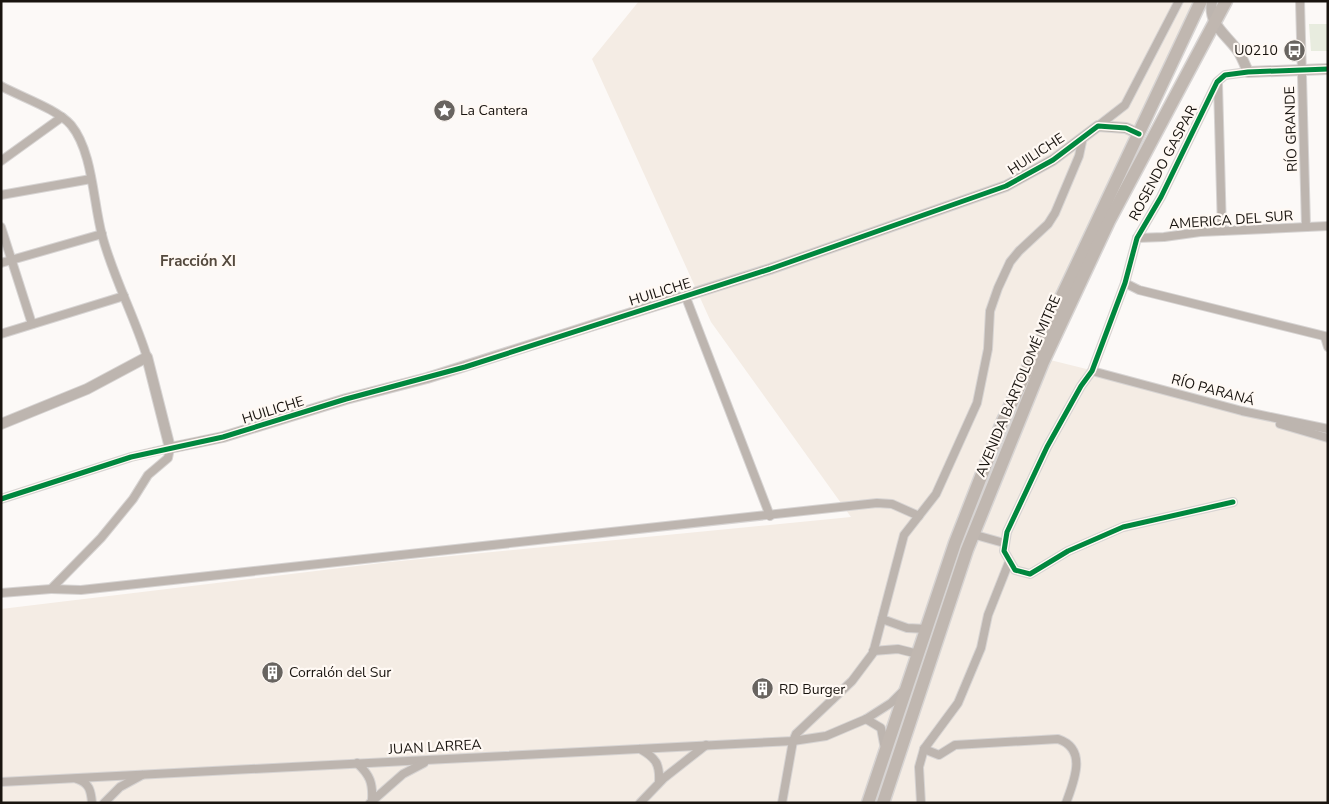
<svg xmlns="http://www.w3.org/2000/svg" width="1329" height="804" font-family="'Nunito Sans',sans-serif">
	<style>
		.built { fill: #f4ece4 }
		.green { fill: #e8ecdf }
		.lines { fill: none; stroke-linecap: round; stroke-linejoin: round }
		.minor-casing { stroke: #d7d4d3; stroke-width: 10 }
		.tertiary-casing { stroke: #d7d4d3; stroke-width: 12 }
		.primary-casing { stroke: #d7d4d3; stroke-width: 15 }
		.minor { stroke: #bdb5af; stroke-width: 8 }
		.tertiary { stroke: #bdb5af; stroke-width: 10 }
		.primary { stroke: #c0b7b0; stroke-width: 12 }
		.cycleway-casing { stroke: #fff9f4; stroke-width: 8 }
		.cycleway { stroke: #00873e; stroke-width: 5 }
		.labels { text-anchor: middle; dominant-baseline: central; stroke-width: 4.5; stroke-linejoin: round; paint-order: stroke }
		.poi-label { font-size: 14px; fill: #19140f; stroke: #fff9f4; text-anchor: start }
		.street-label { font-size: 14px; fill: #19140f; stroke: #fff9f4 }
		.neighbourhood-label { font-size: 15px; font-weight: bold; fill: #54493d; stroke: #fff9f4 }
	</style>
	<rect width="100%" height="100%" fill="#fcf9f7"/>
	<polygon class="built" points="639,1 1201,1 1034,356 1328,429 1328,803 1,803 1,609 390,562 851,517 711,322 592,59"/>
	<polygon class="green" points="1309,24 1328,24 1328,51 1311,51"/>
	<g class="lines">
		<defs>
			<g id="minor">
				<polyline points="1300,1 1306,227"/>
				<polyline points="1218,84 1222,231"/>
				<path d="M1,86C21,97 57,109 71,125C93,152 93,202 102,235C113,277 134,315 147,357"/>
				<polyline points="1098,126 1125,105 1179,1"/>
				<polyline points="1,161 62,117"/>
				<polyline points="1,195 91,179"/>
				<polyline points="1,227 32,324"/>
				<polyline points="1137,238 1164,237 1200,232 1328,226"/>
				<polyline points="1,263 102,234"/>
				<polyline points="1125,283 1139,290 1328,337"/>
				<polyline points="685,295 770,516"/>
				<polyline points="1,334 124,296"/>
				<polyline points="1325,337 1328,347"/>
				<polyline points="1092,371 1242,411 1328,429"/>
				<polyline points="1280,424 1328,438"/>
				<polyline points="1,499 131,457 170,448 168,458 148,475 133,499 101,538 51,589 1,593"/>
				<polyline points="1233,502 1123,527 1068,551 1030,574 1015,570 1004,551 1007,532 1047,447 1081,386 1092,371 1125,283 1137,238 1161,197 1217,82 1225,75 1248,72"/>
				<polyline points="972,534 1004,543"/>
				<polyline points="51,589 81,590 877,503 892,504 919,516"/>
				<polyline points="882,619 907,628 927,629"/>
				<polyline points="873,651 898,649 918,654"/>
				<polyline points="884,744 881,728 866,719 891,703 903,691"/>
				<path d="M640,749C656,758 660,764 659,782"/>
				<path d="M924,749L939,755L955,745L1058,739C1088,749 1074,781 1066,803"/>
				<path d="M357,763C370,775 373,783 372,800"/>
				<path d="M77,779C89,783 91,790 92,803"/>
				<polyline points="1,782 793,741 826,736 866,719"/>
				<polyline points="104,803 120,787 142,775"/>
				<polyline points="370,803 403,774 424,763"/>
				<polyline points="640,803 664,778 706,745"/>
				<polyline points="782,803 793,741 796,734 852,681 873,653 904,535 936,494 977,403 988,349 990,311 998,288 1010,262 1019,251 1048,224 1055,213 1079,156 1083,137"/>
				<polyline points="921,803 919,767 924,749 958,703 981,648 988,615 1009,562"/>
			</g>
			<g id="tertiary">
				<path d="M1212,1C1208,25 1226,34 1238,51C1242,57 1245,65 1248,72L1328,69"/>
				<polyline points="1,424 87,389 147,357 170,448 223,437 346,399 427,378 770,269 1006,186 1053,160 1098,126 1126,128 1139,134"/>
			</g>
			<g id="primary">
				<polyline points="868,803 955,543 1002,423 1201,1"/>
				<polyline points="883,803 967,550 1043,362 1109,221 1226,1"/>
			</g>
		</defs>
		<use href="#minor" class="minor-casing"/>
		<use href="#tertiary" class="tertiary-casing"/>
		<use href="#primary" class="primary-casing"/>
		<use href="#minor" class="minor"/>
		<use href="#tertiary" class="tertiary"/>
		<use href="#primary" class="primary"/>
		<defs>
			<g id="cycleway">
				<polyline points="1,499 131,457 223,437 346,399 465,367 770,269 1006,186 1053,160 1098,126 1126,128 1139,134"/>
				<polyline points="1233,502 1123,527 1068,551 1030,574 1015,570 1004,551 1007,532 1047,447 1081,386 1092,371 1125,283 1137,238 1161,197 1217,82 1225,75 1248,72 1328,69"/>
			</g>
		</defs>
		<use href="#cycleway" class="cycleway-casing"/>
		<use href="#cycleway" class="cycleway"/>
	</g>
	<defs>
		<symbol id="bus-disc" viewBox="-11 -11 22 22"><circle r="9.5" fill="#686460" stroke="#fff9f4"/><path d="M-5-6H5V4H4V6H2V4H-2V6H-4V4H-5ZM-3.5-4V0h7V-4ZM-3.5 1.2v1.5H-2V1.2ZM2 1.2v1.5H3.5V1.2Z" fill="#fff"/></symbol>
		<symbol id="sight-disc" viewBox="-11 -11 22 22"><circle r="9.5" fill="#686460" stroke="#fff9f4"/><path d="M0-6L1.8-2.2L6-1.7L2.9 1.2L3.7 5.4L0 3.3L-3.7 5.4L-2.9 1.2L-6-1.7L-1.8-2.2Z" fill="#fff"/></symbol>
		<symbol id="building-disc" viewBox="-11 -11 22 22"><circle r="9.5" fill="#686460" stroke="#fff9f4"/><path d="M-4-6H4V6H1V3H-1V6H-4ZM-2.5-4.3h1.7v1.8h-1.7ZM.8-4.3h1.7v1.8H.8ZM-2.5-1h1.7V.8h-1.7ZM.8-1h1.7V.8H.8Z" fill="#fff"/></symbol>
	</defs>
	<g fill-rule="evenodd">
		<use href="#bus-disc" x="1282" y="38" width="25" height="25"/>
		<use href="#sight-disc" x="432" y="98" width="25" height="25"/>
		<use href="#building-disc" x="260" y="660" width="25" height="25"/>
		<use href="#building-disc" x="750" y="676" width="25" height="25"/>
	</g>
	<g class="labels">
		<g class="poi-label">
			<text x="1278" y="50" text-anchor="end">U0210</text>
			<text x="460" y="110">La Cantera</text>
			<text x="289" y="672">Corralón del Sur</text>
			<text x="779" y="689">RD Burger</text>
		</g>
		<g class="street-label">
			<text transform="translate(1291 129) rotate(-92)">RÍO GRANDE</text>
			<text transform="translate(1036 154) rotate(-33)">HUILICHE</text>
			<text transform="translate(1163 163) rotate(-62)">ROSENDO GASPAR</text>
			<text transform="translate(1231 220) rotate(-4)">AMERICA DEL SUR</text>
			<text transform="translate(660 292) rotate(-17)">HUILICHE</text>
			<text transform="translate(1018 386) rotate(-67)">AVENIDA BARTOLOMÉ MITRE</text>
			<text transform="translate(1213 390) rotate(15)">RÍO PARANÁ</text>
			<text transform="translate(273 410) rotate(-17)">HUILICHE</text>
			<text transform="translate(435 747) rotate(-3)">JUAN LARREA</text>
		</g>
		<g class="neighbourhood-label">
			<text x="198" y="261">Fracción XI</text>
		</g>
	</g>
	<rect width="1329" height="804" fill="none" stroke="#19140f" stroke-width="5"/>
</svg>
